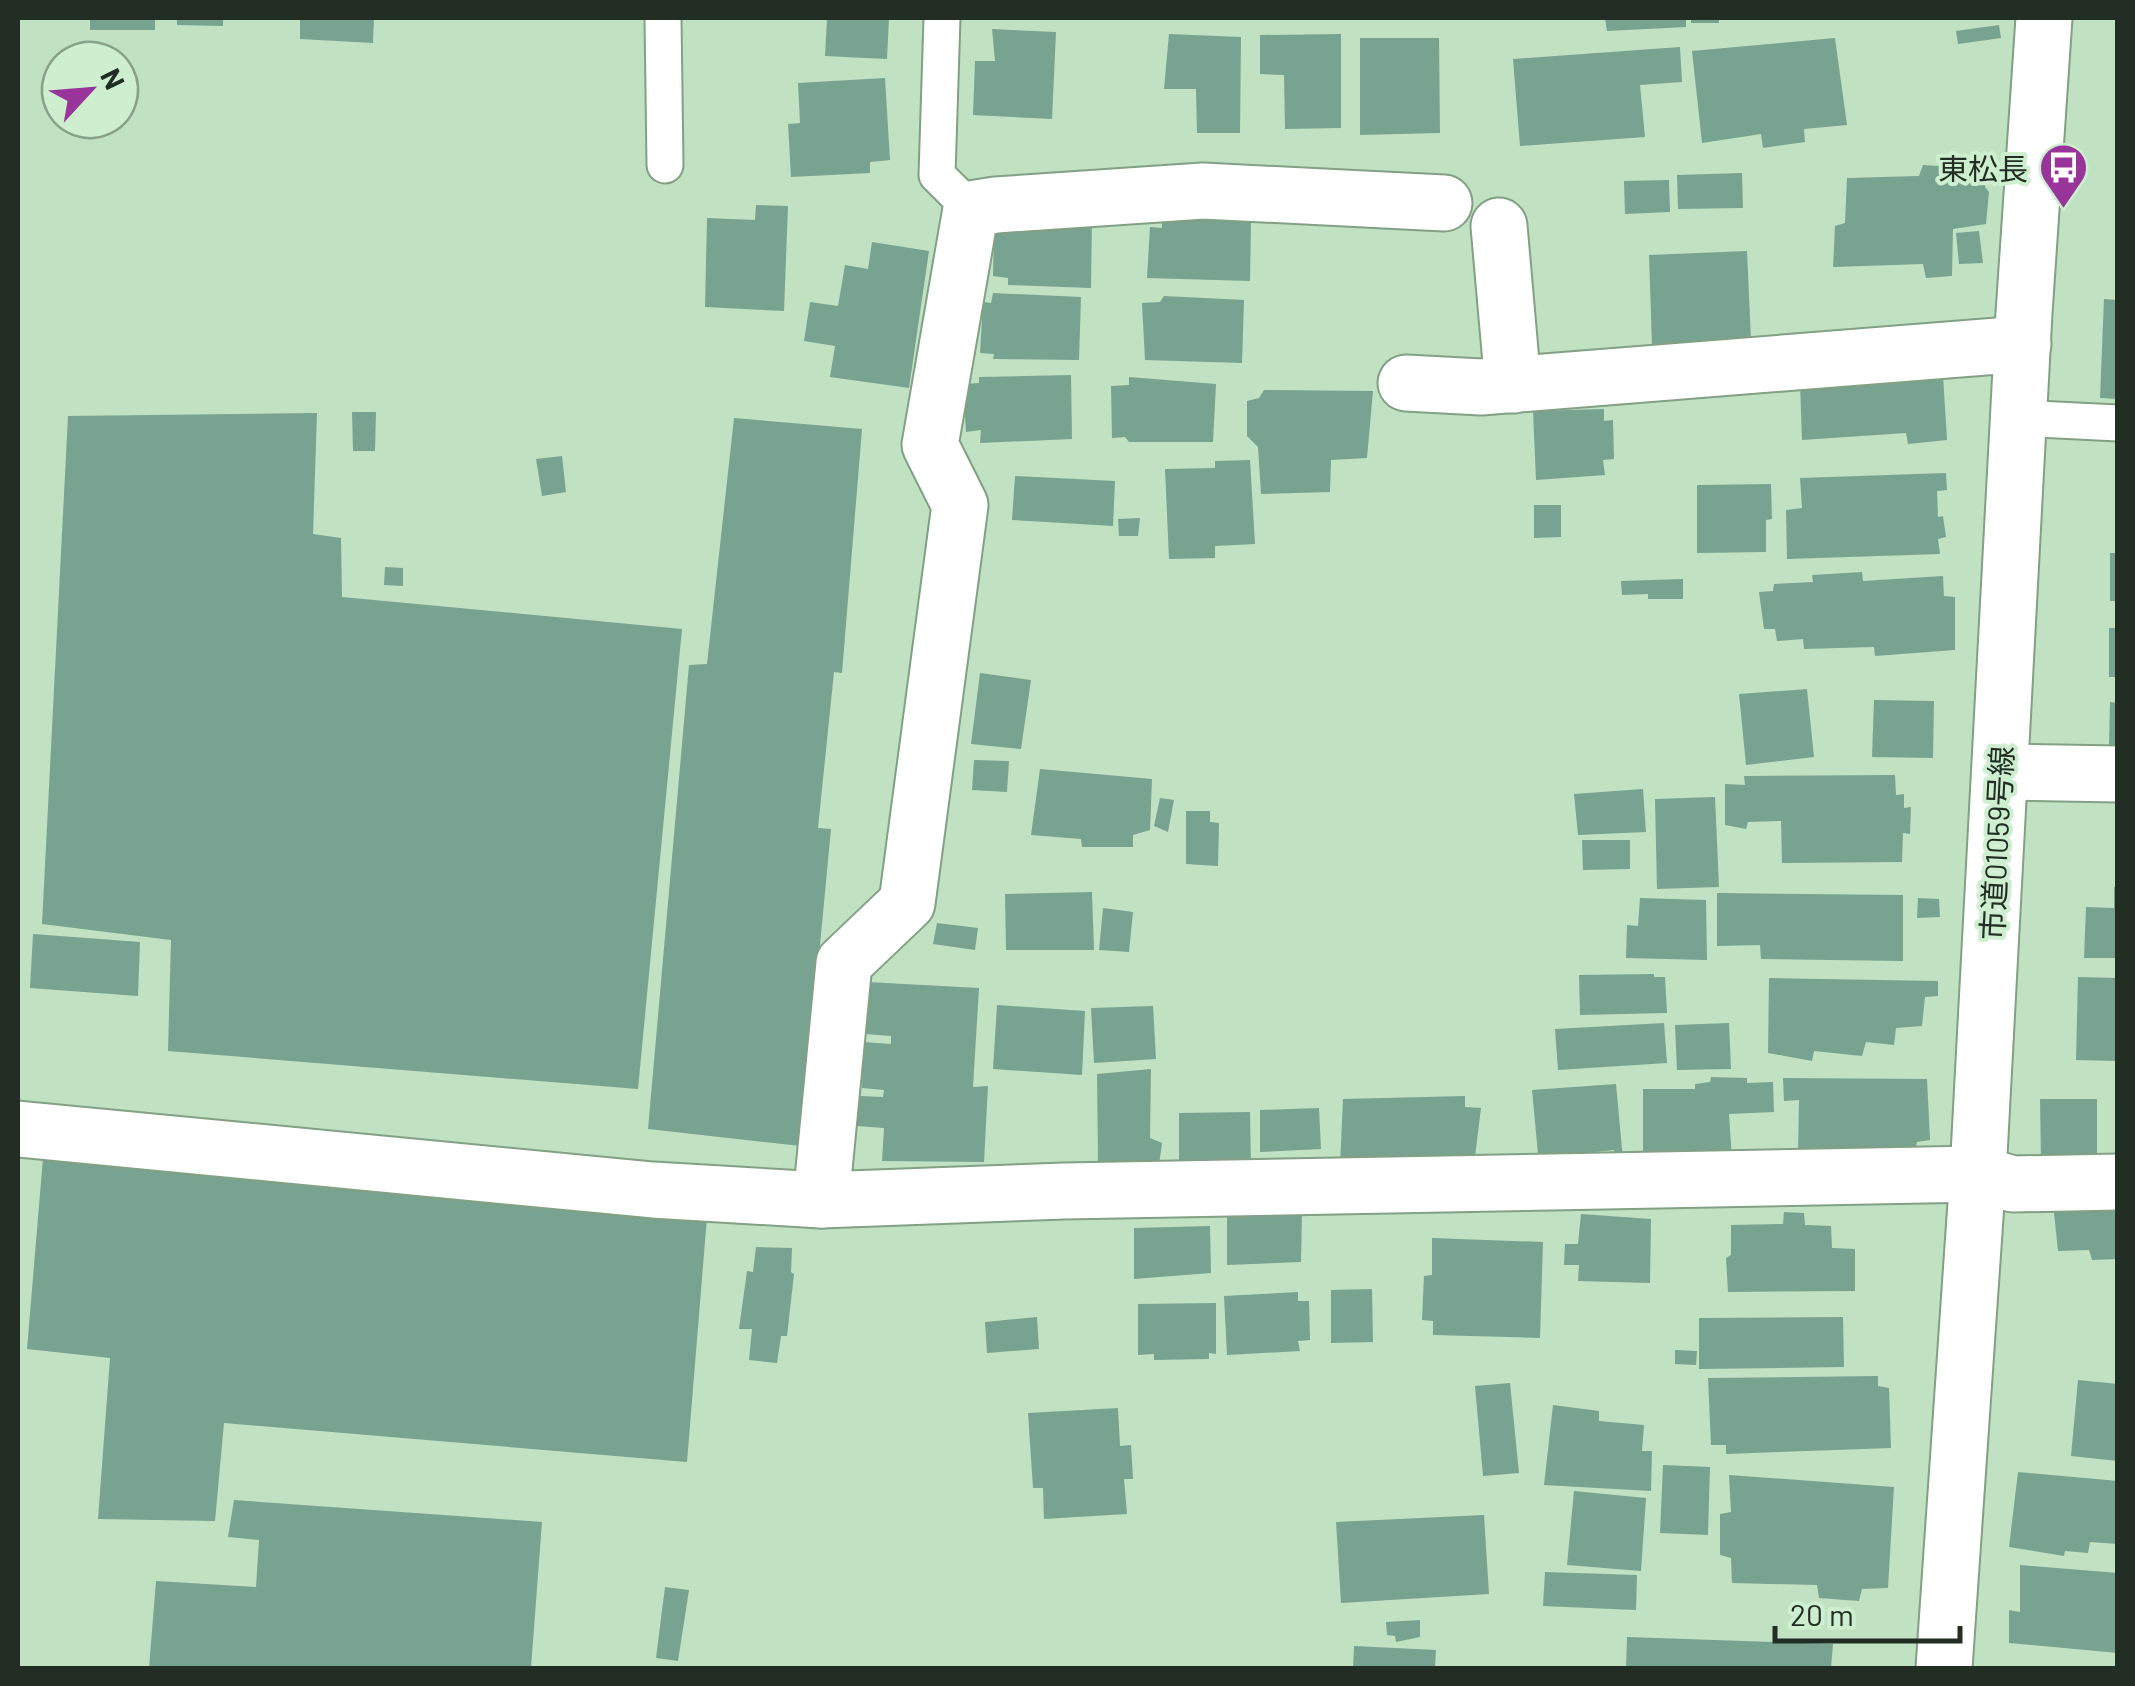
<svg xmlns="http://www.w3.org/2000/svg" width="2135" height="1686" font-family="Barlow,'Noto Sans JP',sans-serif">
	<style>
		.building { fill: #78a391 }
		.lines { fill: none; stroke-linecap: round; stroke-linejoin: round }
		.service-casing { stroke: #81a084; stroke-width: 39 }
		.minor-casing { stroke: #81a084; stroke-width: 59 }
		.tertiary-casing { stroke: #81a084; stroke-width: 59 }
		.service { stroke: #fff; stroke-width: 35 }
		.minor { stroke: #fff; stroke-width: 55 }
		.tertiary { stroke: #fff; stroke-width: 55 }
		.labels { text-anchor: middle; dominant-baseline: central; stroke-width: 8; stroke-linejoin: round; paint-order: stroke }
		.poi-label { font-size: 30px; fill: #222e23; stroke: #cdeecf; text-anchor: end }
		.street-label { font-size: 30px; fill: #222e23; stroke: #cdeecf }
	</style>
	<rect width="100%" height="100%" fill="#c0e1c2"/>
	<g class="building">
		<rect x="90" y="18" width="65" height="12"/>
		<polygon points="177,18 223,18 223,26 177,25"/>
		<polygon points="300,18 374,18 373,43 300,39"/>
		<polygon points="827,18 889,18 887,59 825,56"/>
		<polygon points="1605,18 1686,18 1686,27 1607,31"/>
		<rect x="1691" y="18" width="28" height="5"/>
		<polygon points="1999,25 2001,38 1958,44 1956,31"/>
		<polygon points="992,29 1056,32 1052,119 973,115 975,61 995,61"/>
		<polygon points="1169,34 1241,37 1240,133 1197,133 1196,89 1164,89"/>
		<polygon points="1341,34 1341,128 1285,129 1284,75 1260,74 1260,35"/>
		<polygon points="1360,38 1439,38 1440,133 1360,135"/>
		<polygon points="1835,38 1847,125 1804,129 1805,142 1763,148 1761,134 1702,143 1692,51"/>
		<polygon points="1680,47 1682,82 1640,85 1645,137 1520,146 1513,59"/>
		<polygon points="885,78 890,160 870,162 870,173 791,177 788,124 800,123 798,83"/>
		<polygon points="1923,165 1986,169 1985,187 1989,192 1986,224 1953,229 1952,276 1926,278 1923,264 1833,267 1835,226 1845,223 1847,178 1919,176"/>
		<polygon points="1742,173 1743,208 1678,209 1677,175"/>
		<polygon points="1669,180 1670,212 1625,214 1624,181"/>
		<polygon points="756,205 788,206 784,311 705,307 707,218 755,220"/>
		<polygon points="1162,217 1251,221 1250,281 1147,278 1150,227 1162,228"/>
		<polygon points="1092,219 1091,288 1008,285 1008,278 993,276 994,226"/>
		<polygon points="1979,231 1983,263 1959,264 1956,233"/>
		<polygon points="872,242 929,251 909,388 830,377 835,346 804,341 810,302 838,306 845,265 868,269"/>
		<polygon points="1747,251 1751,340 1652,346 1649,255"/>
		<polygon points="993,293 1081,297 1079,360 993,359 994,354 980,353 983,302 991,303"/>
		<polygon points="1164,296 1244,300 1242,363 1145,360 1142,303 1160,302"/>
		<polygon points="2104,299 2118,300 2118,399 2100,398"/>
		<polygon points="1071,375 1072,439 980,443 981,430 966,432 963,384 979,383 979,377"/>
		<polygon points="1943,375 1947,440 1908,444 1906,433 1802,440 1800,384"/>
		<polygon points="1129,377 1216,384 1213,442 1129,442 1125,437 1112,438 1111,386 1129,385"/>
		<polygon points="1264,390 1373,391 1367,458 1331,460 1330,492 1261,494 1258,447 1247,436 1247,401 1259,398"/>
		<polygon points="1604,409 1604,421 1613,420 1614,459 1603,460 1605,475 1536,480 1533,411"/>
		<polygon points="352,412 376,412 375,451 353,451"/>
		<polygon points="317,413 313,534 341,538 342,597 682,629 638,1089 168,1051 171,940 42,924 68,416"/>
		<polygon points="734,418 862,429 842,673 834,672 818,828 831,829 801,1146 648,1129 689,665 707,664"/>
		<polygon points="562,456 566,492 542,496 536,459"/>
		<polygon points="1250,460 1255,544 1215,546 1215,558 1169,559 1165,469 1215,468 1215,461"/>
		<polygon points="1946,473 1947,490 1937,491 1938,517 1943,516 1946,537 1938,539 1940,554 1787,559 1786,510 1802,508 1800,478"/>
		<polygon points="1015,476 1115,481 1113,526 1012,520"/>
		<polygon points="1771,484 1772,519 1766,520 1766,552 1697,553 1697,485"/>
		<polygon points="1534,505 1561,505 1561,537 1534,538"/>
		<polygon points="1140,518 1138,536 1119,536 1118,519"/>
		<rect x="2110" y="553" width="8" height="48"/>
		<polygon points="385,567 403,568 403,586 384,585"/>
		<polygon points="1862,572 1863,581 1943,576 1944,596 1955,597 1955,650 1875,656 1874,647 1804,649 1803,639 1777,641 1775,629 1764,629 1759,592 1773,591 1774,584 1813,582 1812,575"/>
		<polygon points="1683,579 1683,599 1648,599 1648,594 1622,595 1621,581"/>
		<rect x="2109" y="628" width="9" height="49"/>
		<polygon points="980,673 1031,680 1021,749 971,744"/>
		<polygon points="1807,689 1814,757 1746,765 1739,694"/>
		<polygon points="1874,700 1934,701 1933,758 1872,757"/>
		<polygon points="2110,702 2118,703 2118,746 2109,746"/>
		<polygon points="974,760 1009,761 1007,792 972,790"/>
		<polygon points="1040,769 1152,779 1150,830 1133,835 1133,847 1082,847 1081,839 1031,835"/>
		<polygon points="1895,775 1896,795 1904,794 1904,808 1911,807 1910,834 1903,833 1902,862 1782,863 1781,821 1748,822 1746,829 1725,825 1725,784 1745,785 1744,776"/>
		<polygon points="1643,789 1646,832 1578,835 1574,794"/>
		<polygon points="1715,797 1719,887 1657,889 1655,799"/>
		<polygon points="1160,798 1174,800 1168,832 1154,826"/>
		<polygon points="1186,811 1210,811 1210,822 1219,823 1218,866 1186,864"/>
		<polygon points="1582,840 1630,840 1630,869 1583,870"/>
		<polygon points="2114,887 2118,887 2118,958 2084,958 2086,907 2114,908"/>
		<polygon points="1092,892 1094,950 1006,950 1005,894"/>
		<polygon points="1717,893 1903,895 1903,961 1761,959 1760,945 1717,946"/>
		<polygon points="1640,898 1706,900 1707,960 1626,958 1627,925 1638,926"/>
		<polygon points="1918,898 1939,899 1940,917 1917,918"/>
		<polygon points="1103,908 1133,912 1129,952 1099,950"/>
		<polygon points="937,923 978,928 975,950 933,944"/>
		<polygon points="33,934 140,942 138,996 30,988"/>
		<polygon points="1654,974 1654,977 1665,977 1667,1013 1580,1015 1579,975"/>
		<polygon points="2078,977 2118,978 2118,1061 2076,1060"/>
		<polygon points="1769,978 1938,981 1938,996 1925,997 1922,1026 1896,1028 1894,1045 1866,1042 1862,1056 1814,1051 1812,1061 1768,1053"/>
		<polygon points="867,982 979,988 973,1087 988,1086 984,1162 882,1161 884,1128 857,1126 860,1096 883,1097 884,1090 862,1088 863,1042 891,1044 891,1036 865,1034"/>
		<polygon points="997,1005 1085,1011 1082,1075 993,1069"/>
		<polygon points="1153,1006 1156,1059 1094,1063 1091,1008"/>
		<polygon points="1664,1023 1667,1063 1558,1070 1555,1029"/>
		<polygon points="1729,1023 1731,1069 1677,1070 1675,1025"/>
		<polygon points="1151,1069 1150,1138 1162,1143 1159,1165 1098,1163 1097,1074"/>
		<polygon points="1711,1077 1747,1078 1747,1083 1773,1082 1774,1112 1729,1114 1732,1160 1643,1163 1643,1089 1695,1089 1695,1084 1710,1082"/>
		<polygon points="1783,1078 1927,1079 1930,1140 1917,1142 1914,1153 1798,1153 1799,1100 1784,1101"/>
		<polygon points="1616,1084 1623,1160 1616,1161 1614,1150 1547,1157 1531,1163 1530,1154 1538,1154 1532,1090"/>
		<polygon points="1465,1096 1465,1107 1481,1108 1474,1165 1340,1166 1343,1099"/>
		<polygon points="2040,1099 2097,1099 2097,1161 2041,1161"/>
		<polygon points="1319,1108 1321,1149 1260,1152 1260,1110"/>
		<polygon points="1250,1112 1251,1169 1179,1170 1179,1113"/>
		<polygon points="43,1158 707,1217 687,1462 224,1423 215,1521 98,1519 110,1358 27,1349"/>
		<polygon points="2118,1202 2118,1259 2092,1260 2089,1250 2058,1251 2053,1203"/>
		<polygon points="1784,1212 1804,1213 1805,1225 1831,1226 1832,1248 1855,1249 1855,1291 1728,1292 1726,1258 1731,1255 1731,1225 1783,1224"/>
		<polygon points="1302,1213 1301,1262 1227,1265 1227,1216"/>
		<polygon points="1581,1214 1651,1219 1650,1283 1578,1281 1579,1265 1564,1265 1565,1244 1578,1244"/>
		<polygon points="1210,1226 1211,1273 1134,1279 1134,1228"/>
		<polygon points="1432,1238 1543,1242 1540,1338 1433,1335 1433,1321 1422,1320 1424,1276 1432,1275"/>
		<polygon points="756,1247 792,1248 791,1272 794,1274 787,1336 781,1336 777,1363 749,1360 752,1329 739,1329 747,1271 753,1272"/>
		<polygon points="1372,1289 1373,1342 1331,1343 1331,1290"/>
		<polygon points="1298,1292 1298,1301 1309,1301 1310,1340 1298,1341 1300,1351 1227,1355 1224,1296"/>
		<polygon points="1216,1303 1216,1354 1209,1353 1209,1359 1154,1360 1154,1354 1138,1355 1138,1304"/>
		<polygon points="1037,1317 1039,1349 987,1353 985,1322"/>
		<polygon points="1843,1317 1844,1367 1699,1369 1699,1318"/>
		<polygon points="1675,1350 1697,1351 1696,1365 1675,1364"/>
		<polygon points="1878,1376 1878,1386 1889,1388 1891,1448 1726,1454 1726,1445 1711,1445 1708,1378"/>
		<polygon points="2078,1380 2118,1384 2118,1461 2071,1456"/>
		<polygon points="1510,1383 1519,1473 1483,1476 1475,1386"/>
		<polygon points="1553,1405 1599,1411 1599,1421 1644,1425 1642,1451 1652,1451 1651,1491 1544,1485"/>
		<polygon points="1118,1408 1120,1446 1131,1445 1133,1479 1124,1479 1127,1514 1044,1519 1043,1488 1033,1488 1028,1413"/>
		<polygon points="1663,1465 1710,1467 1708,1535 1660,1533"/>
		<polygon points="2018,1472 2118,1481 2118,1544 2090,1542 2088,1553 2065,1551 2064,1556 2009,1547"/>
		<polygon points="1729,1475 1894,1487 1888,1588 1862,1589 1859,1601 1819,1598 1817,1585 1732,1583 1731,1558 1720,1555 1720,1514 1731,1512"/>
		<polygon points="1574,1491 1646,1498 1641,1571 1567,1565"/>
		<polygon points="234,1500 542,1522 531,1668 149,1668 156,1581 256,1587 259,1540 228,1537"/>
		<polygon points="1484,1515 1489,1594 1341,1603 1336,1522"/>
		<polygon points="2020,1565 2118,1573 2118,1653 2009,1643 2009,1610 2020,1612"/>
		<polygon points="1545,1572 1637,1575 1636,1610 1543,1606"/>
		<polygon points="665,1587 689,1590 678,1661 656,1658"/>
		<polygon points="1420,1620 1420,1637 1396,1642 1395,1636 1387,1635 1386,1622"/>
		<polygon points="1627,1637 1833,1644 1831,1668 1626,1668"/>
		<polygon points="1354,1646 1436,1650 1435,1668 1353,1668"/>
	</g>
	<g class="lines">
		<defs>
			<g id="service">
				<polyline points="663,18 665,165"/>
				<polyline points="942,18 937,175 971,209"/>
				<polyline points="2019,418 2118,423"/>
			</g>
			<g id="minor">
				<polyline points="1499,226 1513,385"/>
				<polyline points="1406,383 1481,387 2023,344"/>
				<polyline points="2000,772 2118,774"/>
				<polyline points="18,1129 653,1190 821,1200 1064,1191 1978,1174 2013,1184 2118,1182"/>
				<polyline points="821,1200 844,963 907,903 960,505 930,445 971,209 996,205 1203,191 1444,203"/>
			</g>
			<polyline id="tertiary" points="1944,1668 1978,1174 2024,313 2044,18"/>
		</defs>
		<use href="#service" class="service-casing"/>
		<use href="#minor" class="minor-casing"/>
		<use href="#tertiary" class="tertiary-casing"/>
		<use href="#service" class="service"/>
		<use href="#minor" class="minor"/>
		<use href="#tertiary" class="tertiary"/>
	</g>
	<defs>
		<symbol id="bus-pin" viewBox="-11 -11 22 30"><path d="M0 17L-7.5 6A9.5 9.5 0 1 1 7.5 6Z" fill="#98349a" stroke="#cdeecf"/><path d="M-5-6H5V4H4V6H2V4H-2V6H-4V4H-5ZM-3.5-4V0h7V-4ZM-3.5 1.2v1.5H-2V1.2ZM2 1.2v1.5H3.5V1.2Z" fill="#fff"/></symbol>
	</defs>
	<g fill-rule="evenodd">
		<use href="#bus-pin" x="2036" y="140" width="55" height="75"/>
	</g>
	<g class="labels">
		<g class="poi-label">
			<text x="2028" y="168">東松長</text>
		</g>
		<g class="street-label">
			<text transform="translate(1996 843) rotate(-87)">市道01059号線</text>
		</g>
	</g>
	<rect width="2135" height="1686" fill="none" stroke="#222e23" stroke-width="40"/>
	<g transform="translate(90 90) rotate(64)"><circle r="48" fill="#cdeecf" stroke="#89a18a" stroke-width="2.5"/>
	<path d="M0-8L18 38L0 25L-18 38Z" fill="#98349a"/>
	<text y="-15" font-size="28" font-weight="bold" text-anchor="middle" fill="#222e23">N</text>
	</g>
	<path d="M1775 1626v15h185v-15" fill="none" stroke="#222e23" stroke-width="5"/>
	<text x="1790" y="1626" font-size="30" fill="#222e23" stroke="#cdeecf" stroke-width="8" paint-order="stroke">20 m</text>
</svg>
